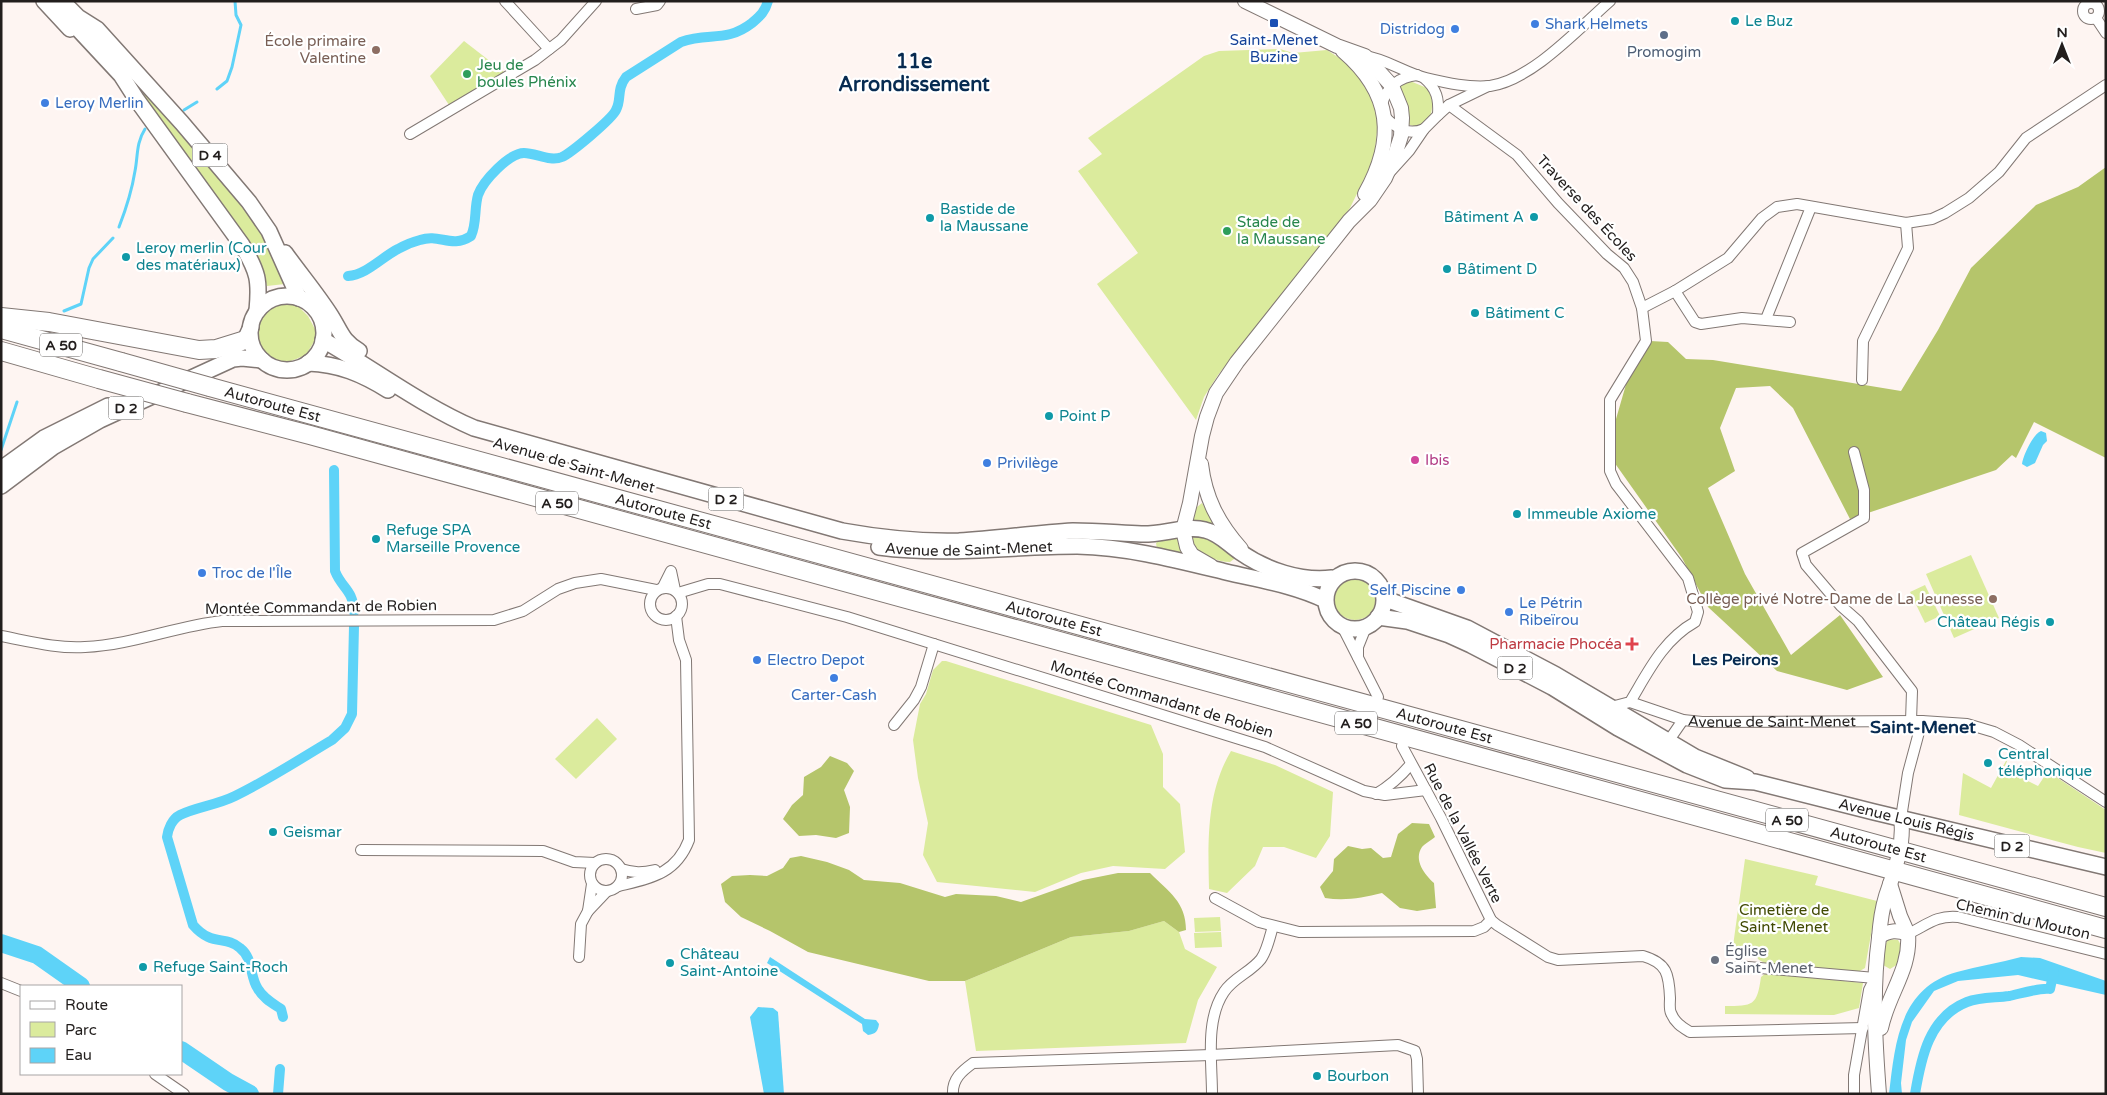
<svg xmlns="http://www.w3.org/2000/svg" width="2107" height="1095" font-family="'Varela Round',sans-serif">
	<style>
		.green { fill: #dbeb9d }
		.forest { fill: #b5c56b }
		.water { fill: #5ed3f8 }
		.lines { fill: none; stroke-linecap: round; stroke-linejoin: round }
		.stream { stroke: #5ed3f8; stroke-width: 3 }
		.canal { stroke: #5ed3f8; stroke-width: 10 }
		.river { stroke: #5ed3f8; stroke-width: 18 }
		.street-casing { stroke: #827874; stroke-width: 12 }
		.secondary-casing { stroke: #827874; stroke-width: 16 }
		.primary-casing { stroke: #827874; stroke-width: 18 }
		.highway-casing { stroke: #827874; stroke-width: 20 }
		.street { stroke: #fff; stroke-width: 10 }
		.secondary { stroke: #fff; stroke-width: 14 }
		.primary { stroke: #fff; stroke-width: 15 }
		.highway { stroke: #fff; stroke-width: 18 }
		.highway-bridge-casing { stroke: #827874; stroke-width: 20; stroke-linecap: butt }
		.highway-bridge { stroke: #fff; stroke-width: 18 }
		.culture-dot { fill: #0f9aa8; stroke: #fff; stroke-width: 2 }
		.transit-dot { fill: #1a4fb4; stroke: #fff; stroke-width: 2 }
		.shop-dot { fill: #3f7fe0; stroke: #fff; stroke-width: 2 }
		.service-dot { fill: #5c6f8a; stroke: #fff; stroke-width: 2 }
		.education-dot { fill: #8d6e63; stroke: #fff; stroke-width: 2 }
		.leisure-dot { fill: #2e9e5b; stroke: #fff; stroke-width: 2 }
		.hotel-dot { fill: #d1479c; stroke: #fff; stroke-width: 2 }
		.health-dot { fill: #e0444e; stroke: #fff; stroke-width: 2 }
		.worship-dot { fill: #6b7280; stroke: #fff; stroke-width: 2 }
		.labels { text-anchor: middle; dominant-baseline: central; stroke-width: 4.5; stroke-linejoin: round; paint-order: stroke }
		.shield { fill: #fff; stroke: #646261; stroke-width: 1 }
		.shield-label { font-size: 14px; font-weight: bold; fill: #221e1d }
		.culture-label { font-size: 15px; fill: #0d838f; stroke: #fff; text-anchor: start }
		.shop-label { font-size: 15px; fill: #366cbe; stroke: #fff; text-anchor: start }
		.transit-label { font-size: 15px; fill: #164399; stroke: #fff }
		.education-label { font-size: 15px; fill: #785e54; stroke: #fff; text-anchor: end }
		.service-label { font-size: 15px; fill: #4e5e75; stroke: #fff }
		.leisure-label { font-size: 15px; fill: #27864d; stroke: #fff; text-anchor: start }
		.street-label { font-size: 15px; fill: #221e1d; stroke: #fff }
		.hotel-label { font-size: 15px; fill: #b23c85; stroke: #fff; text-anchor: start }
		.health-label { font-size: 15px; fill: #be3a42; stroke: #fff; text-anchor: end }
		.park-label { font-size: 15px; fill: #404902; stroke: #fff }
		.worship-label { font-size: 15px; fill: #5b616d; stroke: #fff; text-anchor: start }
		.neighbourhood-label { font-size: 16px; font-weight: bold; fill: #072b51; stroke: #fff }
		.quarter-label { font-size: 18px; font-weight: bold; fill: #072b51; stroke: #fff }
		.district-label { font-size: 20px; font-weight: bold; fill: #072b51; stroke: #fff }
	</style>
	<rect width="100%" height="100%" fill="#fef5f2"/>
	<g class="green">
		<polygon points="464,41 504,72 449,105 430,76"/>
		<polygon points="1280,49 1293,53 1327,50 1350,65 1364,81 1379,114 1375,150 1370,167 1350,208 1218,375 1204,397 1196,420 1097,284 1138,253 1078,171 1102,154 1088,138 1204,56 1219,51"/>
		<path d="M1410,81L1427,88C1439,105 1429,135 1408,124L1400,87L1402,83Z"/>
		<polygon points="144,93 194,145 254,216 285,284 267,286 262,270 220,203 142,94"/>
		<path d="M283,301L297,305L308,316L315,329V340L306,355C300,357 293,361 287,362C264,363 245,329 262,311C268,305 276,303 283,301Z"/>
		<polygon points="1202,503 1215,523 1215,527 1191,521 1197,507"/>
		<path d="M1189,533L1212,537L1234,557V559L1230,562C1217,562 1207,556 1196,550Z"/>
		<polygon points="1178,536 1186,555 1157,549 1156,543 1160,540"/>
		<polygon points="1971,555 1999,618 1954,638 1926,574"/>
		<circle cx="1355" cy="598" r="22"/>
		<polygon points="1925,585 1940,616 1925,623 1910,592"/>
		<polygon points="942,661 946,661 1151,725 1163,754 1163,787 1180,804 1185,852 1165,869 1113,866 1081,873 1035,892 937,882 923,855 928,823 918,778 913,740 920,704 926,694 933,670"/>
		<polygon points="597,718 617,739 576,779 555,759"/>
		<polygon points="2012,750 2004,768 2020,777 2019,779 2022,778 2038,786 2044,777 2042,771 2044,769 2106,810 2106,853 2078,847 1959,815 1963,773 1991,788"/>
		<path d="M1231,751L1275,765L1333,792L1330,836L1316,858L1284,847H1263L1255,866L1227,893L1209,889C1208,842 1206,793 1231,751Z"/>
		<polygon points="1745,859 1818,876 1815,885 1877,901 1865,968 1858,972 1765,963 1759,960 1751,950 1733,946"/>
		<polygon points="1220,917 1221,931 1195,932 1194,918"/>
		<polygon points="1164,921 1179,932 1185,949 1217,967 1198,1000 1186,1043 976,1051 965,981 1071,937 1129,931"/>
		<polygon points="1221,932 1222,947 1195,948 1194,933"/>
		<polygon points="1889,939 1898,940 1901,945 1898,964 1890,969 1883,965 1883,947"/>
		<path d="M1766,973L1863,983L1859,1008L1834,1015L1725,1014V1006C1753,1006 1757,1006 1761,977Z"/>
	</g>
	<g class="forest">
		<polygon points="2106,167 2106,458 2034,422 2016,458 2012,455 1996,470 1850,519 1793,408 1770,386 1736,388 1720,428 1735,471 1708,488 1745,574 1791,655 1840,615 1883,677 1847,690 1777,671 1708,607 1682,558 1614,462 1616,419 1627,381 1650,341 1668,342 1686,359 1713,360 1901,391 1938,330 1971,268 2036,205 2078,187"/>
		<polygon points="830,756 847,763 854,771 844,790 850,807 849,833 836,838 816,835 799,836 783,819 792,805 803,795 804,777 821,767"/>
		<path d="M1412,823L1429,824L1435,837C1431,840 1425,844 1422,847C1413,860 1425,875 1434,883L1436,908L1417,911L1400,908L1382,893C1362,898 1345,901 1325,898L1320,887L1333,871L1334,859L1348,846L1362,849L1371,848L1383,858L1391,857L1398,834Z"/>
		<path d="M801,856L827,862L849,870L864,880L900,883L945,897L956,894L996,896L1021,902L1083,880L1118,873H1150C1169,892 1186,902 1186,930L1179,932L1164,921L1129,931L1071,937L965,981H929L808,952L770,931L741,917L725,902L721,884L732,876L750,875L767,876L783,868L790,858Z"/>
	</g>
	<g class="water">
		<path d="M2041,431L2046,433L2047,441L2043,445L2035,463L2027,467L2022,464C2023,456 2033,434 2041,431Z"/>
		<path d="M770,957L865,1019L876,1020L879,1024C878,1031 876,1034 868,1035L863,1031L862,1024L767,963Z"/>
		<path d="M2021,957L2040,958L2106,981V995L2018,975L1958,981L1934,991L1912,1022L1906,1040L1901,1083L1902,1094H1889C1895,1044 1899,988 1957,972C1978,966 2000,963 2021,957Z"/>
		<polygon points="758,1007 773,1008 778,1012 784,1094 764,1094 750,1017"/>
	</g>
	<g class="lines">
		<g class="stream">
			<polyline points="217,89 227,81 232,67 241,25 236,15 235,1"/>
			<polyline points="184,110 197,102"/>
			<path d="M119,227C126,209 132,190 135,171C138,156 136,143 145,129"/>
			<polyline points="64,311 81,304 89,268 93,259 113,238"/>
			<polyline points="1,450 17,402"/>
		</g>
		<g class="canal">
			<path d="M348,276C366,275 382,257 398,249C405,245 412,242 420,240C440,233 451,249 471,236C477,223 474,209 478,195C483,181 509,153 524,153C536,153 550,162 562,157C571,153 612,119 616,110C622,99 616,90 626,77L681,42C709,32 726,43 752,23C760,16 765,12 768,1"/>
			<path d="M334,470L335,571C342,589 353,589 354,612"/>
			<path d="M283,1017L281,1009C272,1003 263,998 258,989C249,976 254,959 240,948C225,935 212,947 193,925L167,837C168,829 172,819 180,815C196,807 217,805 235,796C268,780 300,759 332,740L345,728L352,714L354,626"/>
			<polyline points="278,1094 280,1069"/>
			<path d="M1915,1094C1921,1058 1929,1017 1967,1002C1980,997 1996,998 2009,996C2019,994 2042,987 2050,989L2054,971"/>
		</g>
		<g class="river">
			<polyline points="1,943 37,955 81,986"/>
			<polyline points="181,1050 228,1082 250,1094"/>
		</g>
		<defs>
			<g id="street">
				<polyline points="505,1 549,49"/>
				<circle cx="2091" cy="11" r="8"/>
				<polyline points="636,9 657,5 660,1"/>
				<polyline points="2096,18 2106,33"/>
				<path d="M1365,56C1386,59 1405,73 1426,78C1447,83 1469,88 1490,86C1532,80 1579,28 1610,1"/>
				<path d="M1424,78C1437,89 1439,99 1438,115"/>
				<path d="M1382,104C1387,87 1399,77 1417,75"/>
				<path d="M1449,105L1517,155L1558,203L1607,254L1624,268L1633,282L1642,308L1646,341L1610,400V471L1616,484L1688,578L1698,612L1695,622C1663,640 1648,672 1630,702L1611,707"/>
				<path d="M1385,117C1396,128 1408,136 1424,129"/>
				<polyline points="410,134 535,60 561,40 596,1"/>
				<polyline points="1390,172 1409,151 1424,129 1438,115 1449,105 1488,86"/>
				<polyline points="1675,291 1695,322 1701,324 1742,318 1790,322"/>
				<polyline points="1642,308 1675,291 1728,258 1762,218 1777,207 1797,204 1906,223 1932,219 1945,213 1969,198 1999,172 2026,138 2106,85"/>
				<polyline points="1766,319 1811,207"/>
				<polyline points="1862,380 1863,341 1908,248 1906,223"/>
				<polyline points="1854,452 1864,490 1864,518 1802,553 1806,565 1841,606 1858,621 1912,691 1911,721"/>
				<polyline points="663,587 671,571 675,590"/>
				<circle cx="666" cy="604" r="16"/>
				<polyline points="678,593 708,584 720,584 847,617 1265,747 1364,791 1385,795 1426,790"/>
				<polyline points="1342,626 1378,697"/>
				<path d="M1,636C28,641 58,649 85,647C132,645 176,626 222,621L494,620L523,611L558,589L575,583L601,579L656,590"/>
				<polyline points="1358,657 1358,647 1366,627"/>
				<path id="s1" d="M1630,702L1683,720L1702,722L1922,721L1967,724L1994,732L2019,745L2106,802"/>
				<polyline points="894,725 914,700 921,687 934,644"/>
				<path d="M1402,746L1441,818L1491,920L1497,925L1548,957L1558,960L1643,956C1667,963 1669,974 1670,998C1670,1003 1669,1009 1671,1013C1675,1023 1682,1027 1690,1032L1863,1028"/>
				<polyline points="1665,746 1683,720"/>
				<path d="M1376,794C1390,786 1400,777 1411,764"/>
				<polyline points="1901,818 1908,773 1922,721"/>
				<polyline points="361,850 543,851 574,862 595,863"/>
				<circle cx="606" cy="875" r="16"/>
				<path d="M621,869C634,873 642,873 655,870"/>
				<path d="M619,886C651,878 676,874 689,840L686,660L679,640L676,616"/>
				<polyline points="1215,898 1259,922 1299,932 1474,931 1484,927 1491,920"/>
				<polyline points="588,911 606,892"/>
				<path d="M1908,934C1927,925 1936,915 1958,917L2106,954"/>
				<polyline points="579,957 581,924 588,911 592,884"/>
				<polyline points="1737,966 1875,978 1869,990 1854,1075 1854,1094"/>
				<polyline points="1,983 21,991"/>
				<polyline points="155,1074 184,1094"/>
				<path d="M953,1094C952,1079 962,1071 973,1063L1211,1055L1398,1045L1415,1051L1417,1059L1418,1094"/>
				<path d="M1212,1094C1212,1062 1205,1020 1224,992C1233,978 1251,972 1261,959C1267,951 1270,936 1273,926"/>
			</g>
			<g id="secondary">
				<path d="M1343,51C1392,93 1396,139 1365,194"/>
				<path d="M1201,464C1205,498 1218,523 1241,549"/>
				<polyline points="1211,566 1192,555 1187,547 1183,530 1190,503 1202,436 1207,417 1216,393 1237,362 1349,221 1370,200 1385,178 1395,155 1401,136 1402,118 1401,108 1392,86 1365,56 1337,46 1245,1"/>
				<polyline points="1890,884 1900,916 1908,934"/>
				<path d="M1879,937C1889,930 1897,930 1908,934C1911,969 1888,994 1881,1028"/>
				<path d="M1879,1094C1875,1042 1872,989 1879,938C1880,924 1882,909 1886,896C1894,872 1905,844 1901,818"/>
			</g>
			<g id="primary">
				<polyline points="44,1 70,29"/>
				<polyline points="62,1 78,17 97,29 182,123 249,202 269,231 299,298"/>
				<path d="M67,17L121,75L137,100L242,245C258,272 260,280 257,311"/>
				<path d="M285,253C300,274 317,294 331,316C341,332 342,341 359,351"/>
				<circle cx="287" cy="333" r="37"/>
				<path d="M323,340C374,369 421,405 474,428L842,531C881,538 920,542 959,541C997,539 1035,533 1073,531C1096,531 1118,533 1141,534C1162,535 1186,525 1205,530C1219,533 1228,544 1240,552C1266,570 1301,582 1332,578"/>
				<polyline points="235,346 245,340 251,327"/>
				<path d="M308,363C339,364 362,374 388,390"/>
				<polyline points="1,469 44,438 108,406"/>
				<polyline points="1,486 53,447 100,420 233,359 242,358 262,360"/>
				<path id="s2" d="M879,547C947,556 1009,546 1077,546C1128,547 1177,560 1226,572C1260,580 1294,585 1325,600"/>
				<circle cx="1355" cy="600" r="29"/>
				<polyline points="1384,595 1391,601 1467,628 1556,675 1695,757 1747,778"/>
				<path id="s3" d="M1378,617L1407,621L1449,635L1471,645L1552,687L1618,728L1687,765L1725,780L1755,782L1874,812L2106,867"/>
			</g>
			<g id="highway">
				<polyline points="1,317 49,322 199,350 216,349 245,340"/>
				<polyline points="1,329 121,362"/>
				<polyline points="1,351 99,379"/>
				<path id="s4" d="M210,387L2106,907"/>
				<polyline points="187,403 310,435 2106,929"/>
			</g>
		</defs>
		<use href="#street" class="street-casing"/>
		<use href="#secondary" class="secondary-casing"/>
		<use href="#primary" class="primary-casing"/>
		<use href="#highway" class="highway-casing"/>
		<use href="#street" class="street"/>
		<use href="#secondary" class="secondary"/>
		<use href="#primary" class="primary"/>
		<use href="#highway" class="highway"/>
		<defs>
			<g id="highway-bridge">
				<polyline points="121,362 210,387"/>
				<polyline points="99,379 187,403"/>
			</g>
		</defs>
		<use href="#highway-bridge" class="highway-bridge-casing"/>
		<use href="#highway-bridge" class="highway-bridge"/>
	</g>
	<g class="culture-dot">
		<circle cx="1735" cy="21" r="5"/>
		<circle cx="1534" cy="217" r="5"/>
		<circle cx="930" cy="218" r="5"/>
		<circle cx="126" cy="257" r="5"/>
		<circle cx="1447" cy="269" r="5"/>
		<circle cx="1475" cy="313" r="5"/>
		<circle cx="1049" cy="416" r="5"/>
		<circle cx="1517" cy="514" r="5"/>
		<circle cx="376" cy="539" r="5"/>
		<circle cx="2050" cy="622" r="5"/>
		<circle cx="1988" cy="763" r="5"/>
		<circle cx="273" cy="832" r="5"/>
		<circle cx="670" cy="963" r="5"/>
		<circle cx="143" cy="967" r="5"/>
		<circle cx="1317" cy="1076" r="5"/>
	</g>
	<rect class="transit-dot" x="1269" y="18" width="10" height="10" rx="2.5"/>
	<g class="shop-dot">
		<circle cx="1535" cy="24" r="5"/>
		<circle cx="1455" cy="29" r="5"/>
		<circle cx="45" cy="103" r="5"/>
		<circle cx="987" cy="463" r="5"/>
		<circle cx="202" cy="573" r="5"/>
		<circle cx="1461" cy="590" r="5"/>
		<circle cx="1509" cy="612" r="5"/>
		<circle cx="757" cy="660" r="5"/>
		<circle cx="834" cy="678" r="5"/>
	</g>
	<circle class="service-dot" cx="1664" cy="35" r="5"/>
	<g class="education-dot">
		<circle cx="376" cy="50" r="5"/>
		<circle cx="1993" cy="599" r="5"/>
	</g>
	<g class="leisure-dot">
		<circle cx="467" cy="74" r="5"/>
		<circle cx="1227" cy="231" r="5"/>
	</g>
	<circle class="hotel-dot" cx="1415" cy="460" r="5"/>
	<path class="health-dot" d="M1629.5 636.5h5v5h5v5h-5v5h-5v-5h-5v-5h5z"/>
	<circle class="worship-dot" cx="1715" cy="960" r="5"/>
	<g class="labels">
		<g class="shield">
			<rect x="192.5" y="143.5" width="35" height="23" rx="4"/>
			<rect x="40" y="333.5" width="42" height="23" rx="4"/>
			<rect x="108.5" y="396.5" width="35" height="23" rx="4"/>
			<rect x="708.5" y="487.5" width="35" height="23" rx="4"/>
			<rect x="536" y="491.5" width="42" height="23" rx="4"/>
			<rect x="1497.5" y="656.5" width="35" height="23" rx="4"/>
			<rect x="1335" y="711.5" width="42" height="23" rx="4"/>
			<rect x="1766" y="808.5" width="42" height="23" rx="4"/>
			<rect x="1994.5" y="834.5" width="35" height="23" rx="4"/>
		</g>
		<g class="shield-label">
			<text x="210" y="155">D 4</text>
			<text x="61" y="345">A 50</text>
			<text x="126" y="408">D 2</text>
			<text x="726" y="499">D 2</text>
			<text x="557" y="503">A 50</text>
			<text x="1515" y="668">D 2</text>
			<text x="1356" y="723">A 50</text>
			<text x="1787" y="820">A 50</text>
			<text x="2012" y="846">D 2</text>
		</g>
		<g class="culture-label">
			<text x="1745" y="21">Le Buz</text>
			<text x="940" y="209">Bastide de<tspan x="940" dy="17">la Maussane</tspan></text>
			<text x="1524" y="217" text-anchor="end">Bâtiment A</text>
			<text x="136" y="248">Leroy merlin (Cour<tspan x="136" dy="17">des matériaux)</tspan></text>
			<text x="1457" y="269">Bâtiment D</text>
			<text x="1485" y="313">Bâtiment C</text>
			<text x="1059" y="416">Point P</text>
			<text x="1527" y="514">Immeuble Axiome</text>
			<text x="386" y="530">Refuge SPA<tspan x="386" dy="17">Marseille Provence</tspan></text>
			<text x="2040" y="622" text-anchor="end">Château Régis</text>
			<text x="1998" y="754">Central<tspan x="1998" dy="17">téléphonique</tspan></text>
			<text x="283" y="832">Geismar</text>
			<text x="680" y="954">Château<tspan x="680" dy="17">Saint-Antoine</tspan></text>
			<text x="153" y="967">Refuge Saint-Roch</text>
			<text x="1327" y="1076">Bourbon</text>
		</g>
		<g class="shop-label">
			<text x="1545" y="24">Shark Helmets</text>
			<text x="1445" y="29" text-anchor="end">Distridog</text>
			<text x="55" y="103">Leroy Merlin</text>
			<text x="997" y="463">Privilège</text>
			<text x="212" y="573">Troc de l'Île</text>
			<text x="1451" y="590" text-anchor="end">Self Piscine</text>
			<text x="1519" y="603">Le Pétrin<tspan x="1519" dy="17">Ribeïrou</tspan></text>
			<text x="767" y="660">Electro Depot</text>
			<text x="834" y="695" text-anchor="middle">Carter-Cash</text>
		</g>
		<g class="transit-label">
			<text x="1274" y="40">Saint-Menet<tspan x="1274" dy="17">Buzine</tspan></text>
		</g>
		<g class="education-label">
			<text x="366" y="41">École primaire<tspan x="366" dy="17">Valentine</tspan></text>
			<text x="1983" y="599">Collège privé Notre-Dame de La Jeunesse</text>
		</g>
		<g class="service-label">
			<text x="1664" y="52">Promogim</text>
		</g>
		<g class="leisure-label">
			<text x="477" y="65">Jeu de<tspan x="477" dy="17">boules Phénix</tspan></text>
			<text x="1237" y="222">Stade de<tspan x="1237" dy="17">la Maussane</tspan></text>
		</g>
		<g class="street-label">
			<text transform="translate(1587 208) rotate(47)">Traverse des Écoles</text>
			<text stroke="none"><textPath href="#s4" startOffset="65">Autoroute Est</textPath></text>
			<text transform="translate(574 465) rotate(16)">Avenue de Saint-Menet</text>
			<text stroke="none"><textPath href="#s4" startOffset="470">Autoroute Est</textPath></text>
			<text stroke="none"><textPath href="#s2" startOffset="90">Avenue de Saint-Menet</textPath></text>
			<text transform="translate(321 607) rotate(-1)">Montée Commandant de Robien</text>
			<text stroke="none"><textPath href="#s4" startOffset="875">Autoroute Est</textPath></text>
			<text transform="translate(1162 699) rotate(17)">Montée Commandant de Robien</text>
			<text stroke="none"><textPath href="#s1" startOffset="145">Avenue de Saint-Menet</textPath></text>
			<text stroke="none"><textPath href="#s4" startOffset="1280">Autoroute Est</textPath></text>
			<text stroke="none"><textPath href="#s3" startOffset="572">Avenue Louis Régis</textPath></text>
			<text transform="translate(1463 833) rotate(63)">Rue de la Vallée Verte</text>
			<text stroke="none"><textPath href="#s4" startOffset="1730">Autoroute Est</textPath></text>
			<text transform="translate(2023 919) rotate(13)">Chemin du Mouton</text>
		</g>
		<g class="hotel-label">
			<text x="1425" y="460">Ibis</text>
		</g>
		<g class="health-label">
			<text x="1622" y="644">Pharmacie Phocéa</text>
		</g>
		<g class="park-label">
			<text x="1784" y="910">Cimetière de<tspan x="1784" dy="17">Saint-Menet</tspan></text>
		</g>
		<g class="worship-label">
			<text x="1725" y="951">Église<tspan x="1725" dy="17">Saint-Menet</tspan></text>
		</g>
		<g class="neighbourhood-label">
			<text x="1735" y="660">Les Peirons</text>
		</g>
		<g class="quarter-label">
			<text x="1923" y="727">Saint-Menet</text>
		</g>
		<g class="district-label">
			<text x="914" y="62">11e<tspan x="914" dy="23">Arrondissement</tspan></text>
		</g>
	</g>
	<rect width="2107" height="1095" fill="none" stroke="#221e1d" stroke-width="5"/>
	<rect x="20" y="985" width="162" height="90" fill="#ffffff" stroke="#a7a5a5"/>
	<rect x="30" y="1001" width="25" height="8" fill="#ffffff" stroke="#a7a5a5"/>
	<text x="65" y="1010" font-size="15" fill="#221e1d">Route</text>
	<rect x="30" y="1022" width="25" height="15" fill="#dbeb9d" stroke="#a7a5a5"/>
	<text x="65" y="1035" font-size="15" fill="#221e1d">Parc</text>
	<rect x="30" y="1048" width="25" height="15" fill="#5ed3f8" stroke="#a7a5a5"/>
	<text x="65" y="1060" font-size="15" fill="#221e1d">Eau</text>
	<g transform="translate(2062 45)" stroke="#ffffff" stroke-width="4" paint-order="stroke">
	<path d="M0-4L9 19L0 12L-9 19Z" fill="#221e1d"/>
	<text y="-8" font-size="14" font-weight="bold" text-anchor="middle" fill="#221e1d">N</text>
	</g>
</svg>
